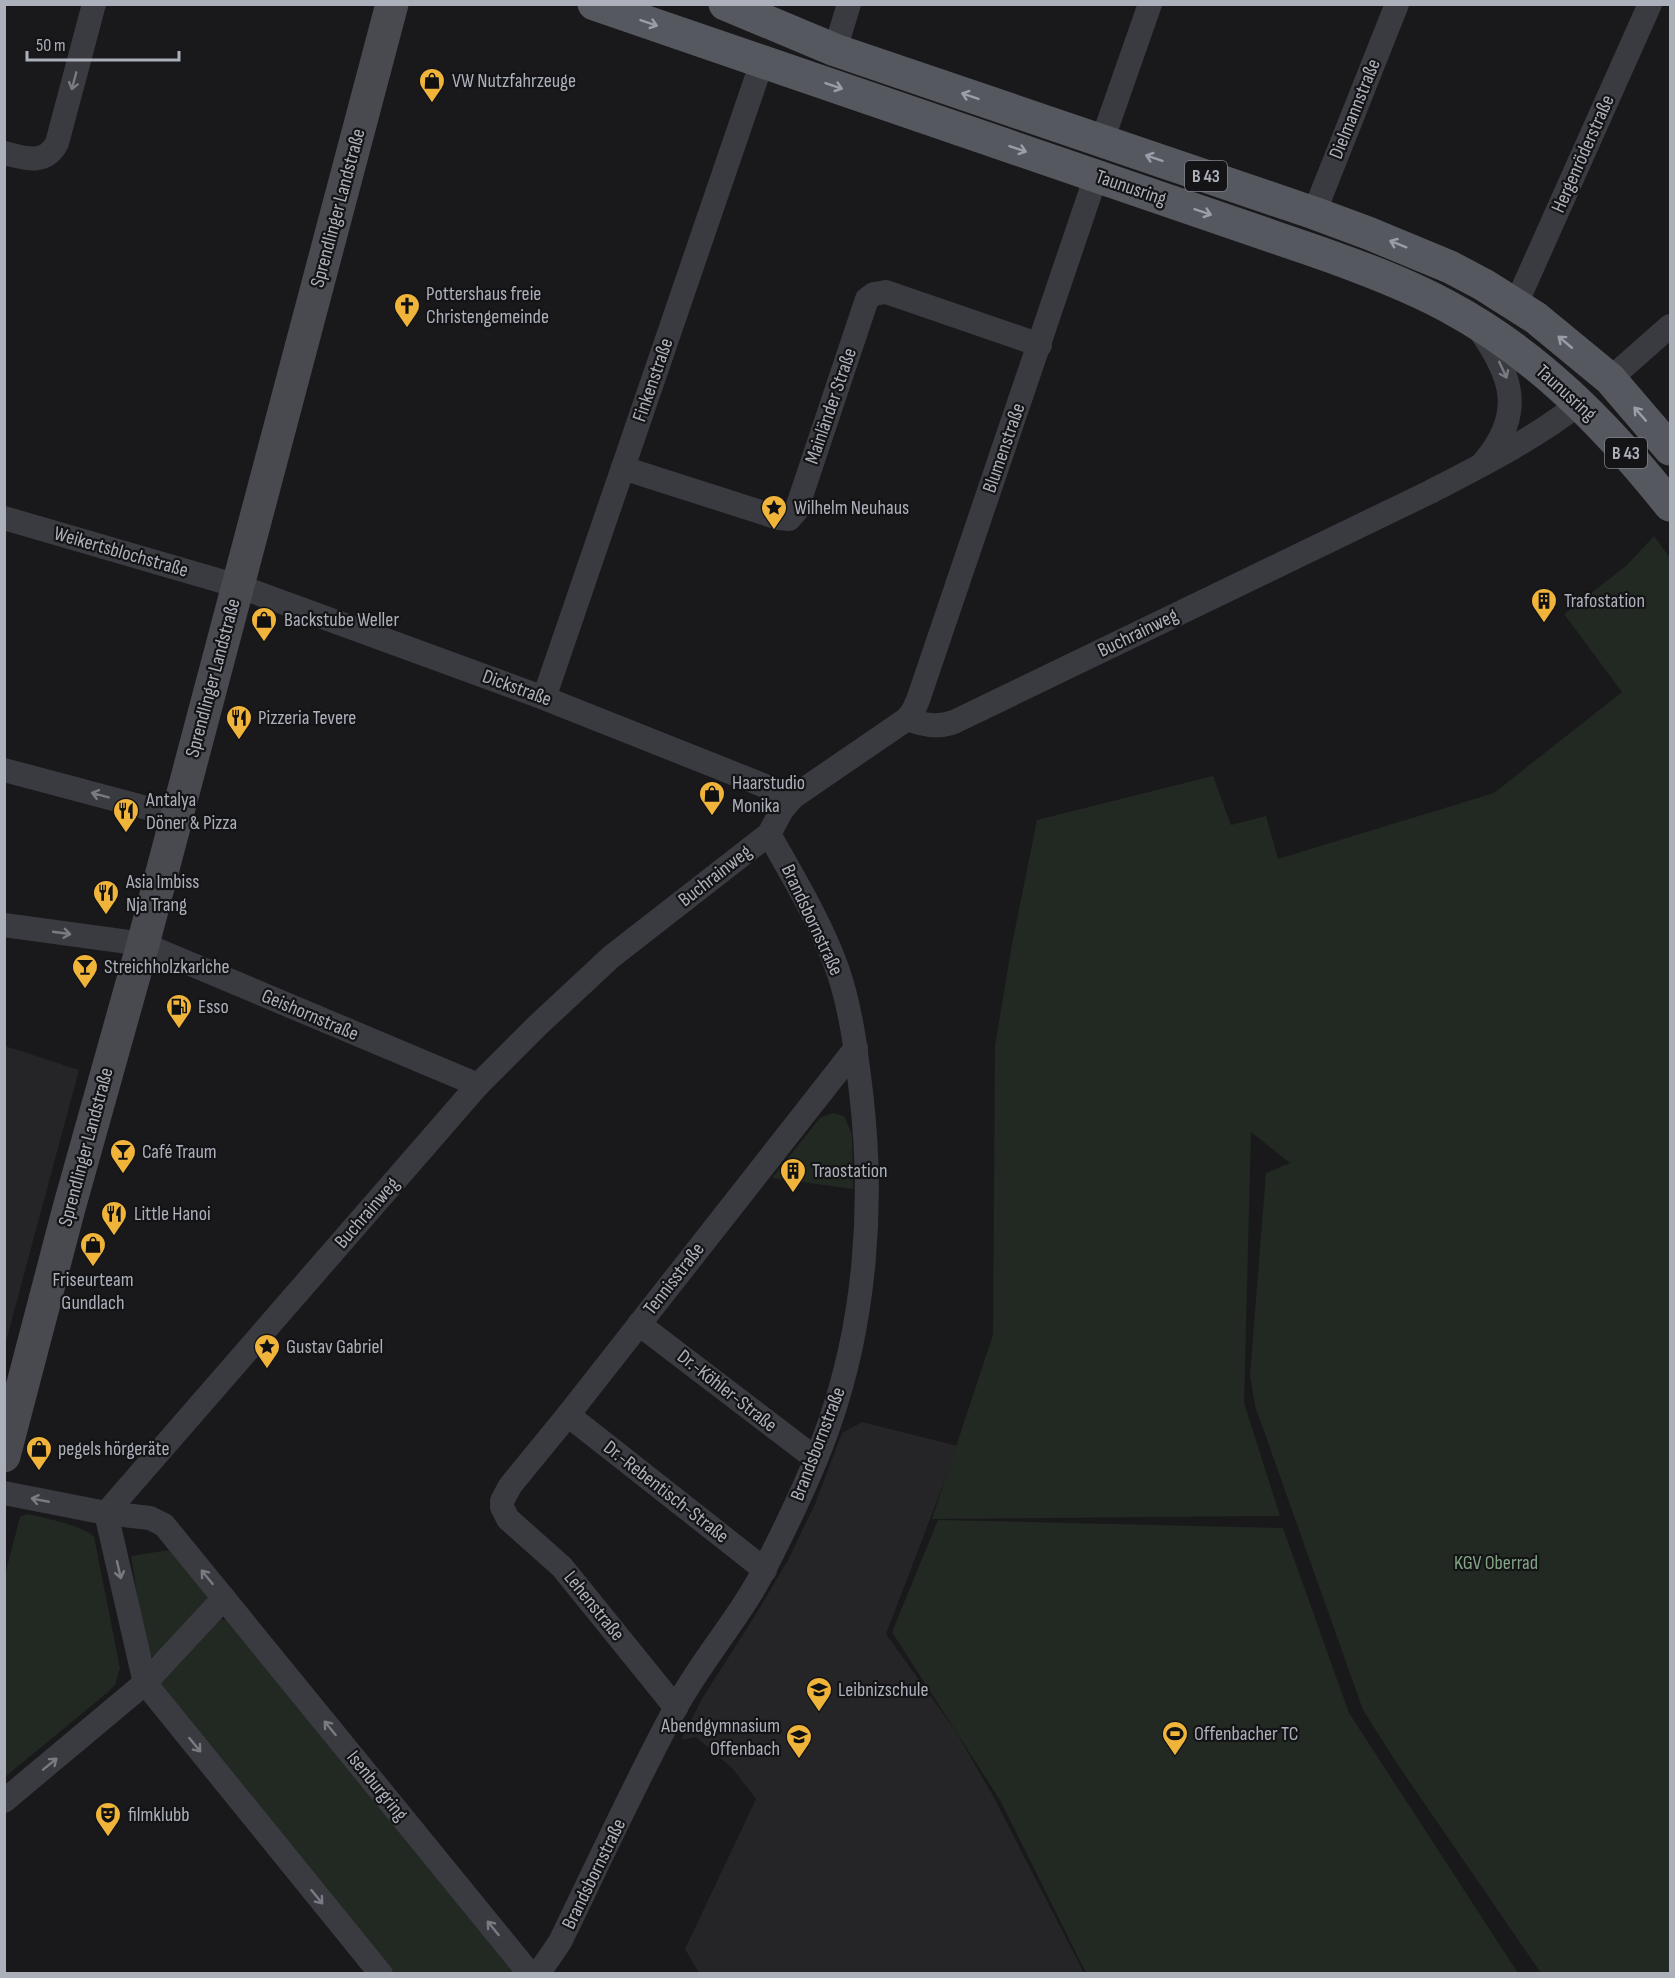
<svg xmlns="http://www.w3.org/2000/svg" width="1675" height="1978" font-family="'Sofia Sans Condensed',sans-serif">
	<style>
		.built { fill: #252528 }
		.green { fill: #212922 }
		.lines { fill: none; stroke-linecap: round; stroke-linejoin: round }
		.minor { stroke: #3a3b40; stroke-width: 24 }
		.secondary { stroke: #484a50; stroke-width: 33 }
		.primary { stroke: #56585f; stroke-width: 33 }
		.oneway { stroke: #9b9ea9 }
		.oneway2 { stroke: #797b84 }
		.labels { text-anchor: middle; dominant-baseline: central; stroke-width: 4.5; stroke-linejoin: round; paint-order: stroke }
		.shield { fill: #141416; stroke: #7e818a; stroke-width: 1.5 }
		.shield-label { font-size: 18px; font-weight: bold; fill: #acb0bb }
		.poi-label { font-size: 20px; fill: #acb0bb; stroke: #141416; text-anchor: start }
		.street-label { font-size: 20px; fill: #acb0bb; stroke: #141416 }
		.park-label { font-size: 20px; fill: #83a585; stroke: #141416 }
	</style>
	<rect width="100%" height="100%" fill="#19191b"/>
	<g class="built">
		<polygon points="5,1046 79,1070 5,1345 4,1046"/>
		<polygon points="862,1422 958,1446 886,1634 955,1730 992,1794 1084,1973 699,1973 685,1949 756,1799 733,1769 696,1737 681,1740 703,1697 756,1614 788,1560 815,1504 842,1433"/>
	</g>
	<g class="green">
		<polygon points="1654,536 1670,558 1670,1973 1541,1973 1398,1765 1363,1710 1255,1406 1250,1375 1266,1173 1290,1163 1251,1132 1244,1403 1280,1516 932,1519 993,1335 995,1046 1012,944 1037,820 1213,776 1231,825 1266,816 1278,859 1494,793 1622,692 1564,614 1626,566"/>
		<polygon points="833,1113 844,1116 852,1134 853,1189 772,1178 820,1118"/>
		<path d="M27,1514C42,1517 85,1526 94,1537L120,1668L115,1685L108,1692L5,1777V1575L20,1517Z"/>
		<polygon points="938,1520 1283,1528 1349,1713 1518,1973 1086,1973 1000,1800 892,1632"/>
		<polygon points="169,1550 208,1596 208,1600 157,1655 151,1656 146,1650 131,1556"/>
		<polygon points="221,1619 227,1620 518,1973 393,1973 160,1687 162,1681 215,1622"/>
	</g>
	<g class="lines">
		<g class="minor">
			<polyline points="835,50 849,4"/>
			<polyline points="1102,141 1150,4"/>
			<path d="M4,153C25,158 45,166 57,143L94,4"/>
			<polyline points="1314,213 1397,4"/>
			<polyline points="1516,304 1650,4"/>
			<path d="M1479,329C1513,377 1525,414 1483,463"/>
			<polyline points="1610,379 1670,326"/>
			<polyline points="623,468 779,518 789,519 796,511 867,299 874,294 886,292 1040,345"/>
			<polyline points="4,518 238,586 544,698 793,797"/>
			<polyline points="544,698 762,62"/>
			<polyline points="907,719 913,711 918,700 1096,176"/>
			<polyline points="4,770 177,816"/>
			<polyline points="4,925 143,944 478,1085"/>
			<polyline points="639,1324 816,1459"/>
			<polyline points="568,1415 765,1570"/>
			<polyline points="4,1493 106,1513 150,1518 164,1525 530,1974"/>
			<polyline points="676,1708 562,1567 508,1519 502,1507 502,1501 510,1486 568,1415 856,1048"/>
			<polyline points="4,1801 145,1683 224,1598"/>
			<path d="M381,1974L145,1683L106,1513L478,1085L538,1025L611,957L769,834L782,810L793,797L907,719C924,725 936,728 954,722L1430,492C1482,465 1534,439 1580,403"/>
			<path d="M538,1974L560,1942C598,1864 634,1785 675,1709C701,1660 740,1618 765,1568C789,1521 812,1474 829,1425C866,1319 874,1202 861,1092C856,1050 851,1008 837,968C820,921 793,877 769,834"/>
		</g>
		<polyline class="secondary" points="4,1456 69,1208 143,944 392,4"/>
		<g class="primary">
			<path d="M594,4L1312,250C1358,266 1404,283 1447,306C1537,354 1607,426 1670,505"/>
			<polyline points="725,4 835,50 1314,213 1368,233 1450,267 1484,285 1536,318 1610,379 1670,449"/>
		</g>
	</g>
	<defs><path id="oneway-shaft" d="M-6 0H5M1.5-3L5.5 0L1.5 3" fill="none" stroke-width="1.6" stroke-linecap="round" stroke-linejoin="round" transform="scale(1.5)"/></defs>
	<g class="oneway">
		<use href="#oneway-shaft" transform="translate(649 23) rotate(19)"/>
		<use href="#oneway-shaft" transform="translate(834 86) rotate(19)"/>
		<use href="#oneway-shaft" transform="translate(970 96) rotate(-161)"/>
		<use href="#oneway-shaft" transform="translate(1018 149) rotate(19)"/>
		<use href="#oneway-shaft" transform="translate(1154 158) rotate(-161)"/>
		<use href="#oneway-shaft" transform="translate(1203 212) rotate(19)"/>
		<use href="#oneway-shaft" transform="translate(1398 244) rotate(-158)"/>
		<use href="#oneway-shaft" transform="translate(1565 342) rotate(-140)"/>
		<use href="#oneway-shaft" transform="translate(1640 414) rotate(-131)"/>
	</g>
	<g class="oneway2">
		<use href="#oneway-shaft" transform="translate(74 81) rotate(105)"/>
		<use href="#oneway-shaft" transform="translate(1503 370) rotate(65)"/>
		<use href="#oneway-shaft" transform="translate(100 795) rotate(-165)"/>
		<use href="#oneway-shaft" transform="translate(62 933) rotate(8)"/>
		<use href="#oneway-shaft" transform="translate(40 1500) rotate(-169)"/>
		<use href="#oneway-shaft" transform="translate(119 1570) rotate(77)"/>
		<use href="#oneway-shaft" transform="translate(207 1577) rotate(-129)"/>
		<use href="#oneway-shaft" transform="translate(330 1728) rotate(-129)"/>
		<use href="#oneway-shaft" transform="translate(195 1745) rotate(51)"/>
		<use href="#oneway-shaft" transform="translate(50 1764) rotate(-39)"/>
		<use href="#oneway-shaft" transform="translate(317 1897) rotate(51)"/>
		<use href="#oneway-shaft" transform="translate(493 1928) rotate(-129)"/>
	</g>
	<defs>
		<symbol id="shop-pin" viewBox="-11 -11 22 30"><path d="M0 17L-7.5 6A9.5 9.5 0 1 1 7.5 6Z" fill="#f1b43b" stroke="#141416"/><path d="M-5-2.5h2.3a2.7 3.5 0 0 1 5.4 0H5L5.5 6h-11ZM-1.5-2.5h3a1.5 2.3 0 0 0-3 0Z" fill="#111"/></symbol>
		<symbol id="church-pin" viewBox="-11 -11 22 30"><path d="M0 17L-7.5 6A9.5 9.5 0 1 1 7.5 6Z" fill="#f1b43b" stroke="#141416"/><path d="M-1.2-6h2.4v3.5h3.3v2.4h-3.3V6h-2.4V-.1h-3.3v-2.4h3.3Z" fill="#111"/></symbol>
		<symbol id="sight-pin" viewBox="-11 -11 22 30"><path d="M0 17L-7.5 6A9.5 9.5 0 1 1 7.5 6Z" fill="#f1b43b" stroke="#141416"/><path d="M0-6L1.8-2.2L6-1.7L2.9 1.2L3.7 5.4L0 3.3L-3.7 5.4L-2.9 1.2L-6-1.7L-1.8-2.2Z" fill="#111"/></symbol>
		<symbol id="building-pin" viewBox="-11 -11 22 30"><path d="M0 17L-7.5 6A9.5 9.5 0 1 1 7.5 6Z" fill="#f1b43b" stroke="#141416"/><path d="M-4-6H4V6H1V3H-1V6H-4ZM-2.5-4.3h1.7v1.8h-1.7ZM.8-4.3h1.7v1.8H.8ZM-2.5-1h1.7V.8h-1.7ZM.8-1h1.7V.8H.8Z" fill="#111"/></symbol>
		<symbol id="restaurant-pin" viewBox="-11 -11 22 30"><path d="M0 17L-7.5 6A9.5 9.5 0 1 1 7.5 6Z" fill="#f1b43b" stroke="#141416"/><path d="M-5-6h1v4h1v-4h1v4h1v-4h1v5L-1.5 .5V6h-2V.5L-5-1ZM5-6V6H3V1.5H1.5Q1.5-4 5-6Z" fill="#111"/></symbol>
		<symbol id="bar-pin" viewBox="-11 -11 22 30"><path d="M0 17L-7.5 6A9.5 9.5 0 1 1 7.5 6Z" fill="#f1b43b" stroke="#141416"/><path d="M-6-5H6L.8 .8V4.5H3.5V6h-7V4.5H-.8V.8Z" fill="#111"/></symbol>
		<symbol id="fuel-pin" viewBox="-11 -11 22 30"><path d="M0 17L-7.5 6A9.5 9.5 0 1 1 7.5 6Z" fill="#f1b43b" stroke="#141416"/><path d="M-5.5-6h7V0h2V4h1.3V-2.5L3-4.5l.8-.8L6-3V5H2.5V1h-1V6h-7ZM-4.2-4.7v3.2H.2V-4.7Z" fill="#111"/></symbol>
		<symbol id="school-pin" viewBox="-11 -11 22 30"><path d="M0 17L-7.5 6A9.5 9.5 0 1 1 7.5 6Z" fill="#f1b43b" stroke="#141416"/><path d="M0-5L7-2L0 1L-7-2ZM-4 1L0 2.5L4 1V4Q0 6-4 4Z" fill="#111"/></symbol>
		<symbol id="stadium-pin" viewBox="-11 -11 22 30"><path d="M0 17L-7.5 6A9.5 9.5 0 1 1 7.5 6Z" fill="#f1b43b" stroke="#141416"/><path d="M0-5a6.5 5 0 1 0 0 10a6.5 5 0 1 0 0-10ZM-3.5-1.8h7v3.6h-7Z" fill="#111"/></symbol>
		<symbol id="theatre-pin" viewBox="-11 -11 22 30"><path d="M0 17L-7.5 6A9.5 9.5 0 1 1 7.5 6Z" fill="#f1b43b" stroke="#141416"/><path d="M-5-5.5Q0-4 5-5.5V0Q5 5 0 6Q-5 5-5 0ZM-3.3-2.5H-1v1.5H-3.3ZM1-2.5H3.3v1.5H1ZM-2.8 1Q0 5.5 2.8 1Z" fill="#111"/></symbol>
	</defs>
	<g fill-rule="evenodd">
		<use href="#shop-pin" x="417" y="66" width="30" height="40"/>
		<use href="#church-pin" x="392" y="291" width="30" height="40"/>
		<use href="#sight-pin" x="759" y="493" width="30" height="40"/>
		<use href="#building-pin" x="1529" y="586" width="30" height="40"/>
		<use href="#shop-pin" x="249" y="605" width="30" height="40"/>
		<use href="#restaurant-pin" x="224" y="703" width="30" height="40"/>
		<use href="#shop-pin" x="697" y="779" width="30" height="40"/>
		<use href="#restaurant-pin" x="111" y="796" width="30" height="40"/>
		<use href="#restaurant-pin" x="91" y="878" width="30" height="40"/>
		<use href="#bar-pin" x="70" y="952" width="30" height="40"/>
		<use href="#fuel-pin" x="164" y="992" width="30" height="40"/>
		<use href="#bar-pin" x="108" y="1137" width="30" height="40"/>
		<use href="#building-pin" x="778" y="1156" width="30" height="40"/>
		<use href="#restaurant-pin" x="99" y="1199" width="30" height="40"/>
		<use href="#shop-pin" x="78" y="1230" width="30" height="40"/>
		<use href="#sight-pin" x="252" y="1332" width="30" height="40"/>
		<use href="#shop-pin" x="24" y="1434" width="30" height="40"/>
		<use href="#school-pin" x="804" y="1675" width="30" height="40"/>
		<use href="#stadium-pin" x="1160" y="1719" width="30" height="40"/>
		<use href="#school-pin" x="784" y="1722" width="30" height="40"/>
		<use href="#theatre-pin" x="93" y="1800" width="30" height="40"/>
	</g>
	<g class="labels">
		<g class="shield">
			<rect x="1185" y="161" width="42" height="30" rx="4.5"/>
			<rect x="1605" y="438" width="42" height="30" rx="4.5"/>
		</g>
		<g class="shield-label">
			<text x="1206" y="176">B 43</text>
			<text x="1626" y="453">B 43</text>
		</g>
		<g class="poi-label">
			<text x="452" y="81">VW Nutzfahrzeuge</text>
			<text x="426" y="294">Pottershaus freie<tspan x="426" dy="23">Christengemeinde</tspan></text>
			<text x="794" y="508">Wilhelm Neuhaus</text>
			<text x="1564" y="601">Trafostation</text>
			<text x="284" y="620">Backstube Weller</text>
			<text x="258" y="718">Pizzeria Tevere</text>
			<text x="732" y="783">Haarstudio<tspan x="732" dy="23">Monika</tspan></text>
			<text x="146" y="800">Antalya<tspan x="146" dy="23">Döner &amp; Pizza</tspan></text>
			<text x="126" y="882">Asia Imbiss<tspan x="126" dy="23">Nja Trang</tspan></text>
			<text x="104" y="967">Streichholzkarlche</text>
			<text x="198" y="1007">Esso</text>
			<text x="142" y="1152">Café Traum</text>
			<text x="812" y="1171">Traostation</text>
			<text x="134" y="1214">Little Hanoi</text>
			<text x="93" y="1280" text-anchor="middle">Friseurteam<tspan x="93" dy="23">Gundlach</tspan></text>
			<text x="286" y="1347">Gustav Gabriel</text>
			<text x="58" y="1449">pegels hörgeräte</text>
			<text x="838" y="1690">Leibnizschule</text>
			<text x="780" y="1726" text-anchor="end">Abendgymnasium<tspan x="780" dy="23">Offenbach</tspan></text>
			<text x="1194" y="1734">Offenbacher TC</text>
			<text x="128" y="1815">filmklubb</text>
		</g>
		<g class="street-label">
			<text transform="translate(1355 109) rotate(-68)">Dielmannstraße</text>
			<text transform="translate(1583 154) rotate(-66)">Hergenröderstraße</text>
			<text transform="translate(1131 188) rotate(19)">Taunusring</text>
			<text transform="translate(338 208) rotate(-75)">Sprendlinger Landstraße</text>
			<text transform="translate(653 380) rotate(-71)">Finkenstraße</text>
			<text transform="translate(1566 393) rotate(42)">Taunusring</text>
			<text transform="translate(831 406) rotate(-71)">Mainländer Straße</text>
			<text transform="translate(1004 448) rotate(-71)">Blumenstraße</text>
			<text transform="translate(121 552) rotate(16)">Weikertsblochstraße</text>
			<text transform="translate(1138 633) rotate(-26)">Buchrainweg</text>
			<text transform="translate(213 678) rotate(-75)">Sprendlinger Landstraße</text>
			<text transform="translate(517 688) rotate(20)">Dickstraße</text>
			<text transform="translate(715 876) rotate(-38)">Buchrainweg</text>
			<text transform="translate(812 920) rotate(65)">Brandsbornstraße</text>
			<text transform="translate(310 1015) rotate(23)">Geishornstraße</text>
			<text transform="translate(86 1147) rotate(-75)">Sprendlinger Landstraße</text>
			<text transform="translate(367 1213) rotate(-49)">Buchrainweg</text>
			<text transform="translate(674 1279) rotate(-52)">Tennisstraße</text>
			<text transform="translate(727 1391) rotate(38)">Dr.-Köhler-Straße</text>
			<text transform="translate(818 1444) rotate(-69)">Brandsbornstraße</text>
			<text transform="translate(666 1492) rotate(38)">Dr.-Rebentisch-Straße</text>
			<text transform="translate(594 1606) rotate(51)">Lehenstraße</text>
			<text transform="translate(377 1786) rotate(51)">Isenburgring</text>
			<text transform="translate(594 1874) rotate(-64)">Brandsbornstraße</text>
		</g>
		<g class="park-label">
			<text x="1496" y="1563">KGV Oberrad</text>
		</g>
	</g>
	<rect width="1675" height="1978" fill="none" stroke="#acb0bb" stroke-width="12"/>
	<path d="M27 51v9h152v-9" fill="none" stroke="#acb0bb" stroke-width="3"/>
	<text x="36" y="51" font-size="18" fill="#acb0bb" stroke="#141416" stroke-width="4.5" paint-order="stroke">50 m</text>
</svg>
